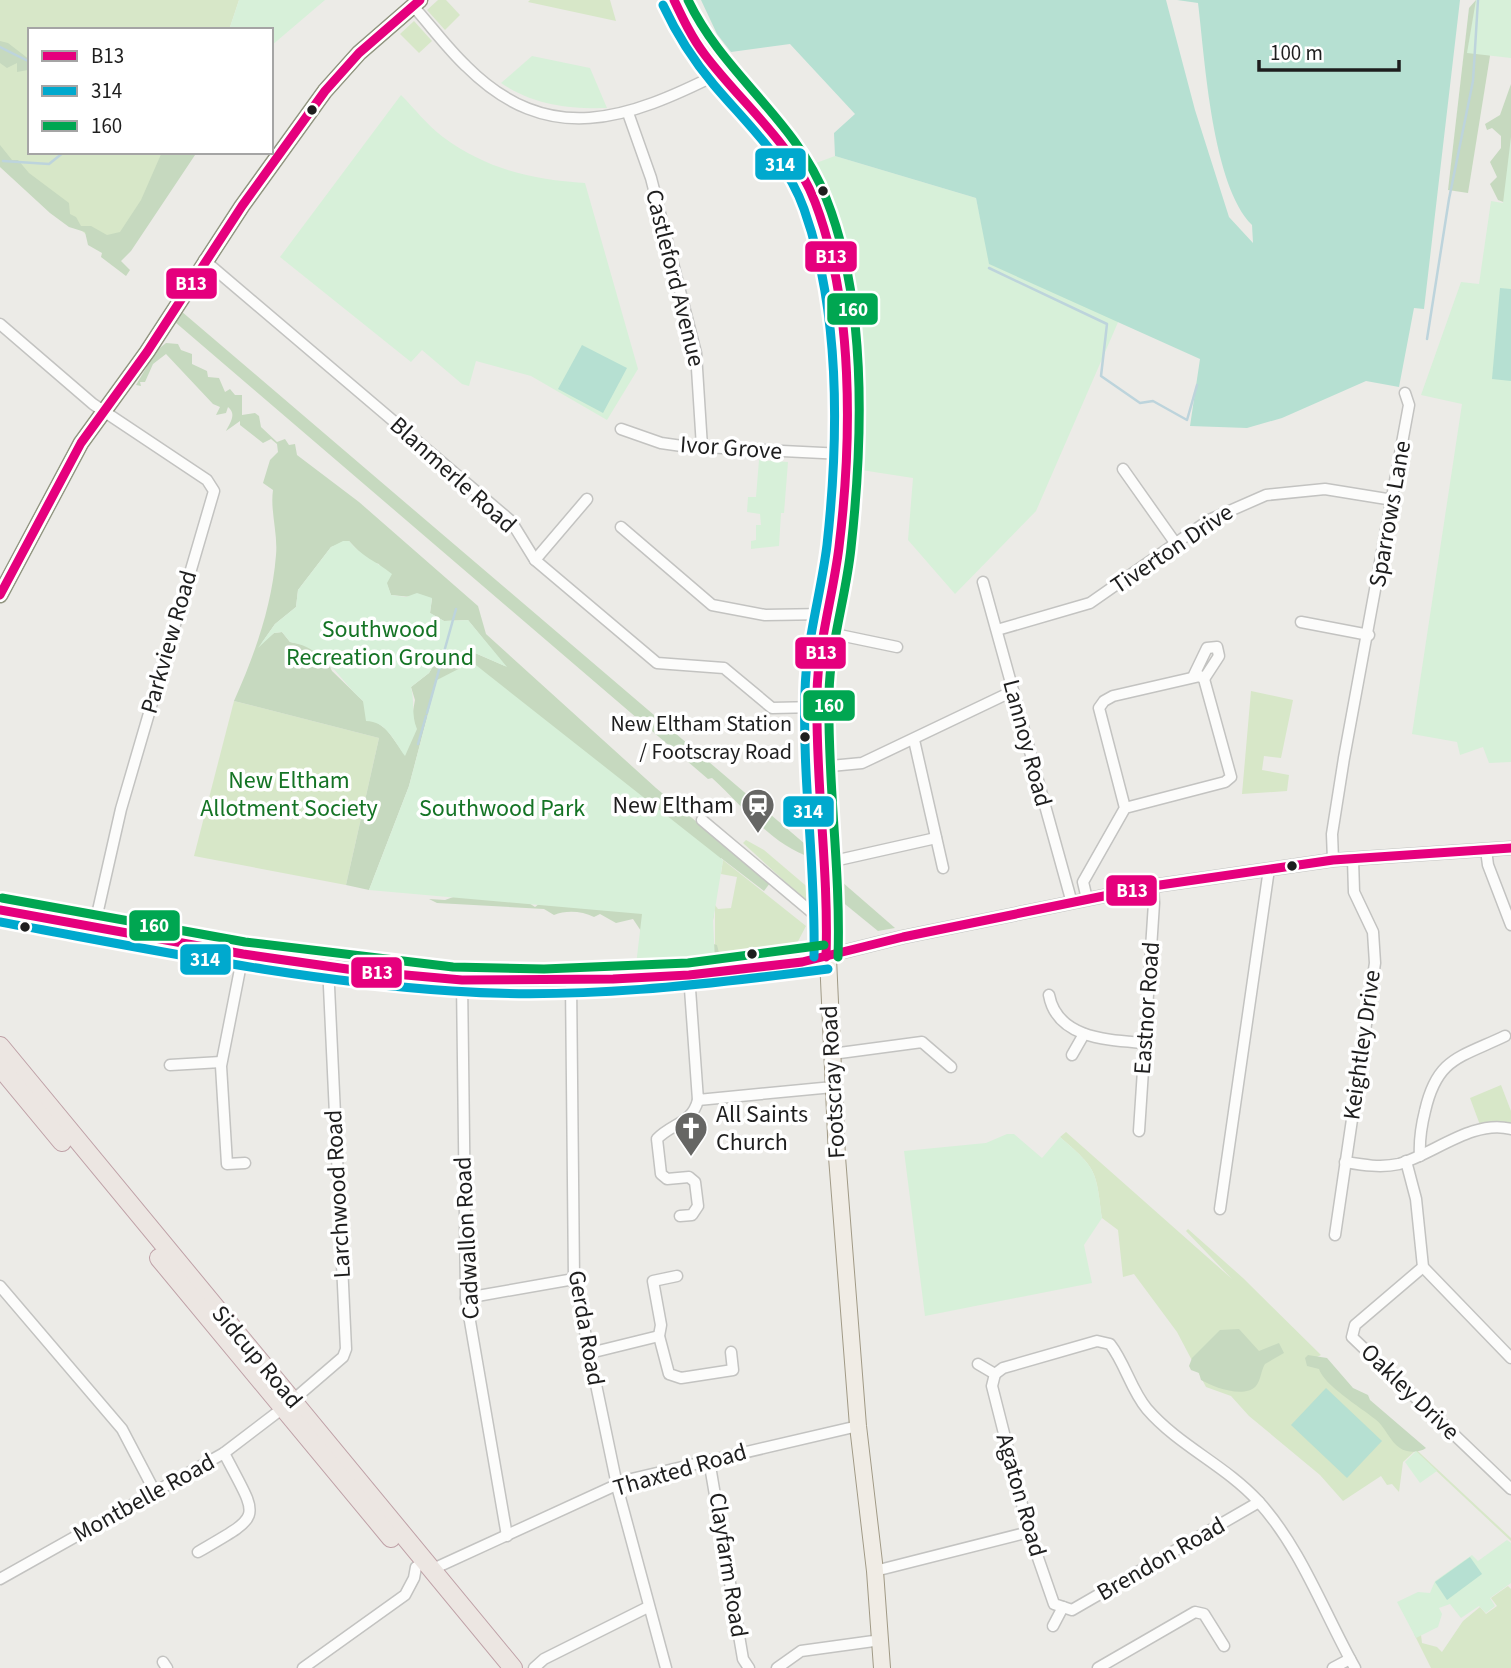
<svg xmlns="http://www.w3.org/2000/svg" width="1511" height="1668" font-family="'Source Sans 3',sans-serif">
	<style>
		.grass { fill: #d7e7c8 }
		.forest { fill: #c6d9bf; fill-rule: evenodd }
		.park { fill: #d7f0d9 }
		.pitch { fill: #b6e0d2 }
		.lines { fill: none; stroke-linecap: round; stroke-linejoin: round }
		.stream { stroke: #bdd4dc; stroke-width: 2.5 }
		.minor-casing { stroke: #c3c3c1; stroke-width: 13 }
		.tertiary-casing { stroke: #c3c3c1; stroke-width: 15 }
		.secondary-casing { stroke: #919581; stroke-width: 17 }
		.primary-casing { stroke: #a19a86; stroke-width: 18 }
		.trunk-casing { stroke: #bfa1a7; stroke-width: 20 }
		.minor { stroke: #fcfcfb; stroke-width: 10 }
		.tertiary { stroke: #fcfcfb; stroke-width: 12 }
		.secondary { stroke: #f2f3eb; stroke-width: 14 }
		.primary { stroke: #f0ece5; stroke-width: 16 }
		.trunk { stroke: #ece6e2; stroke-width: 18 }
		.bus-1-casing { stroke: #fff; stroke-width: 14 }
		.bus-2-casing { stroke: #fff; stroke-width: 14 }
		.bus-3-casing { stroke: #fff; stroke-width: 14 }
		.bus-1 { stroke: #e5007d; stroke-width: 9 }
		.bus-2 { stroke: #00a9ce; stroke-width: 9 }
		.bus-3 { stroke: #00a651; stroke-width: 9 }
		.bus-dot { fill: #1e1e1e; stroke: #fff; stroke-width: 2.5 }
		.labels { text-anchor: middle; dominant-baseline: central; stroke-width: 7; stroke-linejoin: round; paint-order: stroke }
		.bus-label { font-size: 22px; fill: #1e1e1e; stroke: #fff; text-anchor: end }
		.street-label { font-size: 24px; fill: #1e1e1e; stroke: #fff }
		.park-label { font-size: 24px; fill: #157425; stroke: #fff }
		.poi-label { font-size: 24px; fill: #1e1e1e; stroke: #fff; text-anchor: end }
		.line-badge { stroke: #fff; stroke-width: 2.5 }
		.badge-label { font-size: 19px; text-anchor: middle; font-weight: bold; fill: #fff }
	</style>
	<rect width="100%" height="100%" fill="#ecebe7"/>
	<g class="grass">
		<polygon points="0,0 239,0 229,30 30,30 30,152 174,152 113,257 0,162"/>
		<polygon points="438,0 446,0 460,15 445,30 427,10"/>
		<polygon points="530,0 610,0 616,21 528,2"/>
		<polygon points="414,21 432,41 419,53 400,34"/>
		<path d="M811,161C844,224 854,282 858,352L847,350C844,279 835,231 807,166Z"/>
		<polygon points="859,361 855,504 848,503 851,363"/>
		<polygon points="1251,691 1293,700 1281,758 1264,756 1262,770 1289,775 1287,791 1242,794"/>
		<polygon points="234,701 379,738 346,885 194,856"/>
		<polygon points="746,840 764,850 818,896 818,912 743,843"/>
		<polygon points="723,860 806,926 793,951 715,960 715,905 718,909 731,908 737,877 721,874"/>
		<polygon points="1501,1085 1511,1111 1511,1123 1497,1121 1480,1125 1470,1098"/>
		<path d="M1066,1132L1232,1279L1186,1231L1188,1229L1243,1278L1321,1355L1317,1357L1511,1538V1541L1415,1451L1403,1462L1399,1492L1392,1484L1387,1485L1381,1476L1343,1501L1320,1475L1249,1416L1231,1396L1206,1387L1177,1332L1134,1274L1123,1277L1118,1230L1102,1218C1096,1170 1097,1169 1060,1137Z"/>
		<polygon points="1508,1586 1511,1589 1511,1668 1431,1668 1414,1634 1421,1635 1422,1643 1437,1647 1442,1652 1463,1621 1480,1607 1486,1614 1497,1606 1491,1598"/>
	</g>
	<g class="forest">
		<polygon points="1476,0 1490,56 1468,193 1448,190 1469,8"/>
		<polygon points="0,41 8,43 30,60 30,76 28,70 17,72 17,63 7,68 0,63"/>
		<polygon points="1511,84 1511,200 1506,203 1498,200 1490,184 1497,177 1490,162 1501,148 1501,136 1492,128 1487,130 1485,124 1500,115"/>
		<polygon points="0,145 12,160 18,160 29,173 69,203 70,214 76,217 81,226 91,226 107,235 120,232 141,200 162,152 197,152 131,251 121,261 130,270 126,276 101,257 102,253 88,245 85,232 69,227 50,213 0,167"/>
		<path d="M181,311L812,850V858C770,844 743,806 712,778L708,779L175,322Z"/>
		<path d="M166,343L178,344L181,350L192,354V364L207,371L208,377L219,378L225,392L230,389L235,395H242V415L255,413L259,416L261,427L277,442L285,439L289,445L295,444L297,455L359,502L478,606L486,634L656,788L770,883L764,891L721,858L710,943L717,945L719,953L688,958L686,965L675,966L645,937L633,919L616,923L600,914L594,917C582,911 566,910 554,915L544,909L437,903L429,899L445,900L456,896L529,903L535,907L539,904L437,680L409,786L369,890L346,885L379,738L234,701C255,654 272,606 276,555C278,533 270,511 273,490L263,483L270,460L278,452L277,444L271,439L263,443L240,425V421L226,431C230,423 237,414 228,407L226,413L216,415L220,407L213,404L166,354L153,364L145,382H140L141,386L136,385L156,351ZM349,541L368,561L379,564L391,595L432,599L430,613L444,621L468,620L505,666L475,653L451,668L450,660L439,656L429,673L411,687L415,700L405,755L387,730L375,721L363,701L332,671L325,657L306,645L290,642L282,632L274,633L261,644L275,624L296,607L298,590L331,547Z"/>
		<polygon points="834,875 895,928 878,931 835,896"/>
		<path d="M1239,1329L1259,1351L1279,1343L1284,1353L1265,1364C1261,1370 1261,1380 1256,1386C1244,1399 1213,1387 1201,1380L1199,1373L1191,1370L1189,1366L1192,1358L1220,1330Z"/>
		<path d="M1308,1355L1327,1358L1353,1388L1368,1395L1370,1400L1426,1448C1419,1453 1407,1453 1400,1448C1390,1442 1385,1426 1375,1419C1360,1407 1324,1385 1319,1369L1307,1366L1305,1358Z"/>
	</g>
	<g class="park">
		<polygon points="239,0 325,0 271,46 271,30 229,30"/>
		<polygon points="1476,0 1511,0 1511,58 1467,53"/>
		<path d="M532,56L590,68L607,108C568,109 534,105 501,83Z"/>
		<path d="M401,95C415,109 428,126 443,137C486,169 533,180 585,183L638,369L607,420L531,376L476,361L469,386L462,384L422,350L411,362L280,257Z"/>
		<polygon points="1511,137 1511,762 1489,763 1483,747 1460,755 1457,742 1412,734 1462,404 1421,395 1461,282 1479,284 1491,201 1503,203"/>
		<path d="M835,156L976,198L990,264L1119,320L1036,511L955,594L908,540L913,478L861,470C865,367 867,257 816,163Z"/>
		<polygon points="759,460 788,462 784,513 781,513 779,546 751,549 751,541 756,540 756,525 761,525 760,514 747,512 748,497 756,497"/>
		<path d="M343,541H349C362,557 376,561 392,574L387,583L391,595L406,597L417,593L432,598L430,613L444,621L468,620L507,667L475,653L450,668V660L439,656L429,673L411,687C415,702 411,715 417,729L405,756C394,741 386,721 366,721L363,701C338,679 326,648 290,642L282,632L274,633L258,648L275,624L296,607L298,590L331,547Z"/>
		<polygon points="472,662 723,860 713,921 715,960 636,965 642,914 369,890 409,786 437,680"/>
		<path d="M1007,1134H1014L1042,1158L1060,1137C1097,1169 1096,1170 1102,1218L1084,1245L1092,1283L925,1316L904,1151L986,1143Z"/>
		<polygon points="1416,1451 1437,1471 1420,1483 1405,1462"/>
		<polygon points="1507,1540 1511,1543 1511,1583 1490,1598 1495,1606 1486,1613 1479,1606 1461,1618 1450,1604 1439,1608 1442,1614 1438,1627 1416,1638 1397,1602 1418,1592 1430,1593 1435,1581 1472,1555 1478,1561"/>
	</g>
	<g class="pitch">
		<path d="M701,0H1166L1195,110L1229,217L1253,243L1252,225C1212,185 1205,60 1198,3L1177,0H1460L1424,309L1414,308L1399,387L1366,381L1282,418L1247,428L1190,426L1200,359L989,264L976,198L835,156L834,133L855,114L790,44L731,52L717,34Z"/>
		<polygon points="1500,288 1511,289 1511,381 1492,379"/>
		<polygon points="582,345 627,368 603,413 558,389"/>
		<polygon points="1326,1388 1382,1441 1347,1478 1291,1425"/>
		<polygon points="1470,1557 1482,1574 1447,1600 1435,1582"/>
	</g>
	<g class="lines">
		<g class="stream">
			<polyline points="0,47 30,62"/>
			<polyline points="3,161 49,164 64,152"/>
			<polyline points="989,268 1107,324 1101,376 1140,403 1153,401 1187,420 1197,385"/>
			<polyline points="1427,339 1449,199 1473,81 1478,0"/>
			<polyline points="427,713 456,609"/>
			<polyline points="418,744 426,716"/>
		</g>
		<defs>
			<g id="minor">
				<path d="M413,6C431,26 447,48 466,66C549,149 628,119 720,73"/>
				<polyline points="628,113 651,178 696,353 702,447"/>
				<polyline points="204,260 511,521 535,560 657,663 724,668 772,708 817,707"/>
				<polyline points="0,324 93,404 207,480 214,491 121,809 94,928"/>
				<polyline points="621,429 661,443 682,446 843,454"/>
				<polyline points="1123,469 1176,544"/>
				<polyline points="621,527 712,605 765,615 828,614"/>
				<polyline points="535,560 587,499"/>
				<polyline points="983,582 1072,903"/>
				<polyline points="1301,622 1369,635"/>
				<polyline points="997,630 1090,603 1209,520 1266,495 1325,489 1393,500"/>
				<polyline points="825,632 897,647"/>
				<polyline points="1194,675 1207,648 1217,647 1219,656 1204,679"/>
				<polyline points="914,740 943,868"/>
				<polyline points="820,767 862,763 1013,691"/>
				<polyline points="702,820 828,926"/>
				<polyline points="1486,850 1488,865 1511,925"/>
				<polyline points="1333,860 1332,834 1344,758 1409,405 1405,393"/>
				<polyline points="825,863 936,838"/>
				<polyline points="1087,899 1083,882 1125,808 1099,708 1104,701 1113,696 1200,676 1204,679 1231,777 1225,782 1125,808"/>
				<polyline points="243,954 221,1066 227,1164 245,1163"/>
				<polyline points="689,975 698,1100 833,1087"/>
				<polyline points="462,980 466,1298 507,1536"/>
				<polyline points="571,981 574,1279 618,1490 666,1668"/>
				<path d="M1049,995C1057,1039 1109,1040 1144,1043"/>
				<polyline points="832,1054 922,1042 951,1067"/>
				<polyline points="1072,1055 1084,1034"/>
				<polyline points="170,1065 221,1062"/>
				<polyline points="1139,1131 1154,903 1153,886"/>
				<path d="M1420,1156C1419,1140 1421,1127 1425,1111C1437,1058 1459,1058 1505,1036"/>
				<polyline points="1406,1161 1416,1199 1423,1267 1511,1358"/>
				<path d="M1345,1162C1363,1165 1381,1168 1399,1164C1434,1154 1473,1119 1511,1129"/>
				<polyline points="1220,1209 1269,869"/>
				<path d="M680,1216L692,1215L698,1206L695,1182L689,1177L667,1179L661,1174L657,1139C672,1123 692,1124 698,1100"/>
				<polyline points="1335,1235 1375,963 1373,932 1354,892 1353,859"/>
				<polyline points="1423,1267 1355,1325 1352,1337 1511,1489"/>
				<polyline points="677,1276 653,1281 661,1325 659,1336 669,1374 681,1378 733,1370 731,1352"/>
				<polyline points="0,1286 122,1429 155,1492"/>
				<polyline points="466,1298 574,1279"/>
				<polyline points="590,1353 659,1336"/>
				<polyline points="978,1364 995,1374"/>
				<path d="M995,1374L1003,1368L1097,1341L1110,1344C1125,1363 1131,1390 1147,1409C1179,1446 1225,1465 1258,1501C1301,1548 1324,1613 1355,1668"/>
				<polyline points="995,1374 992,1386 1029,1532 1054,1604 1072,1610 1259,1502"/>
				<polyline points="293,1400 343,1357 346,1349 328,965"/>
				<polyline points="709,1460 743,1659 749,1668"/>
				<path d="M198,1552C265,1513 259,1521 224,1453"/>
				<polyline points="433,1569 627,1480 858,1426"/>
				<polyline points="875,1571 1029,1532"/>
				<polyline points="0,1579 224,1453 283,1408"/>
				<polyline points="1053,1626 1063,1607"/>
				<polyline points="163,1662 167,1668"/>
				<polyline points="303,1668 405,1595 414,1578 416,1567"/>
				<polyline points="534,1668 544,1659 648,1607"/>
				<polyline points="777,1668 801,1651 881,1640"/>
				<polyline points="1098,1668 1195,1612 1204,1614 1224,1646"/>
				<polyline points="1333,1668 1350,1659"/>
			</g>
			<polyline id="tertiary" points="0,910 243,954 361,971 462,980 613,979 689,975 802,962 903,937 1153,886 1333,860 1511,848"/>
			<polyline id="secondary" points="0,595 81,443 147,352 242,206 325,91 359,53 420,0"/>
			<path id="primary" d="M674,0C702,74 777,115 807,183C850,278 851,445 838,549C831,613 817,672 818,737L837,1157L858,1426L875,1571L882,1668"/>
			<g id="trunk">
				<polyline points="0,1046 513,1668"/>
				<polyline points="0,1067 62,1142"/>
				<polyline points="159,1258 391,1538"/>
			</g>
		</defs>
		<use href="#minor" class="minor-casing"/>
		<use href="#tertiary" class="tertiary-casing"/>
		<use href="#secondary" class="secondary-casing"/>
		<use href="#primary" class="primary-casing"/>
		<use href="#trunk" class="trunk-casing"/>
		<use href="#minor" class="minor"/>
		<use href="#tertiary" class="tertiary"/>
		<use href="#secondary" class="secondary"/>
		<use href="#primary" class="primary"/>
		<use href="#trunk" class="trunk"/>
		<defs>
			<g id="bus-1">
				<path d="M674,0C683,19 692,38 705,55C742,104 793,144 815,202C854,304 852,441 839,547C833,596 818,644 817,693C815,781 829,869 826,957"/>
				<polyline points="0,595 81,443 147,352 242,206 325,91 359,53 420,0"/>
				<polyline points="0,910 243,954 361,971 462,980 613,979 689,975 802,962 903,937 1153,886 1333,860 1511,848"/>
			</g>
			<g id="bus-2">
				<path d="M663,5C677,35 693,60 714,85C747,124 787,160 804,209C841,313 839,436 827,545C821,594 806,642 805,692C802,780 816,868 814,957"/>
				<path d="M0,922C149,949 300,981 452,991C577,1000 703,985 828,969"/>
			</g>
			<g id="bus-3">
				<path d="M688,0C723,74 797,121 826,198C867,301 863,439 851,548C846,597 830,644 829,694C827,782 841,869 838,957"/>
				<polyline points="2,898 245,942 453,967 544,969 688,963 824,945"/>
			</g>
		</defs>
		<use href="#bus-1" class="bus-1-casing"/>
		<use href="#bus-2" class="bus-2-casing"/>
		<use href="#bus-3" class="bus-3-casing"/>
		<use href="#bus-1" class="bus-1"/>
		<use href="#bus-2" class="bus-2"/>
		<use href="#bus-3" class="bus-3"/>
	</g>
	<defs>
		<symbol id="station-pin" viewBox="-11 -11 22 30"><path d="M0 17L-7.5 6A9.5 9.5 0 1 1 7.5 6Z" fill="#666664" stroke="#fff"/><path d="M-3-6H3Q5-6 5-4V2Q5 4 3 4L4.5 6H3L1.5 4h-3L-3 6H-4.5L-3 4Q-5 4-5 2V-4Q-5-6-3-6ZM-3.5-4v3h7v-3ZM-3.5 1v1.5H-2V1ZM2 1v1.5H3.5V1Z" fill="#fff"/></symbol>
		<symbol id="church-pin" viewBox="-11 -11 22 30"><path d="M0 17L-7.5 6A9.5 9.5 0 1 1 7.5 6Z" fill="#666664" stroke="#fff"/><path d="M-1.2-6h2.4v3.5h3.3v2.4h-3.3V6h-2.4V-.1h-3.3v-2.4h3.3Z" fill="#fff"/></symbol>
	</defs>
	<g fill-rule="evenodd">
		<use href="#station-pin" x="739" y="786" width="38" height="52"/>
		<use href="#church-pin" x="672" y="1109" width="38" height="52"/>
	</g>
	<g class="bus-dot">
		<circle cx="312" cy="110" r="6"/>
		<circle cx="823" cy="191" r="6"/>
		<circle cx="805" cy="737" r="6"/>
		<circle cx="1292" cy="866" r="6"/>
		<circle cx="25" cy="927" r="6"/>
		<circle cx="752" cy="954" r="6"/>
	</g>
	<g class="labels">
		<g class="bus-label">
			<text x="792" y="724">New Eltham Station<tspan x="792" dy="28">/ Footscray Road</tspan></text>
		</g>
		<g class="street-label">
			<text transform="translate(675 278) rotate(76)">Castleford Avenue</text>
			<text transform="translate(731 448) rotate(4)">Ivor Grove</text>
			<text transform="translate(453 475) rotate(42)">Blanmerle Road</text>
			<text transform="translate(1390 514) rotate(-80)">Sparrows Lane</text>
			<text transform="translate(1172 549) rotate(-34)">Tiverton Drive</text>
			<text transform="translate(169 642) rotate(-74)">Parkview Road</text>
			<text transform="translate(1027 743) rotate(75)">Lannoy Road</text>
			<text transform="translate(1147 1008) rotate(-86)">Eastnor Road</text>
			<text transform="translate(1362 1045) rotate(-82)">Keightley Drive</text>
			<text transform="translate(833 1082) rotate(-93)">Footscray Road</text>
			<text transform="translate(338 1194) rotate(-93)">Larchwood Road</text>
			<text transform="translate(467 1238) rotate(-93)">Cadwallon Road</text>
			<text transform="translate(586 1328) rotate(80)">Gerda Road</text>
			<text transform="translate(257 1357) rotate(50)">Sidcup Road</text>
			<text transform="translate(1410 1392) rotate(44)">Oakley Drive</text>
			<text transform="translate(680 1470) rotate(-16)">Thaxted Road</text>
			<text transform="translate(1021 1495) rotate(74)">Agaton Road</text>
			<text transform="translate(144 1498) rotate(-29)">Montbelle Road</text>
			<text transform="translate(1161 1559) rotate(-30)">Brendon Road</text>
			<text transform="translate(728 1565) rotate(81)">Clayfarm Road</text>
		</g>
		<g class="park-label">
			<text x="380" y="629">Southwood<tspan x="380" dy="28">Recreation Ground</tspan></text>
			<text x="289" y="780">New Eltham<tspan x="289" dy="28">Allotment Society</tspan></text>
			<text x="502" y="808">Southwood Park</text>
		</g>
		<g class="poi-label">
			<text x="734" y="805">New Eltham</text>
			<text x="716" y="1114" text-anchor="start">All Saints<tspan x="716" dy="28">Church</tspan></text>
		</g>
	</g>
	<g class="line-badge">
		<rect x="754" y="147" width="53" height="34" rx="7" fill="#00a9ce"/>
		<rect x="804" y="240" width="54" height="33" rx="7" fill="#e5007d"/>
		<rect x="165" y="267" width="53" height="33" rx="7" fill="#e5007d"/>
		<rect x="826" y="292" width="53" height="34" rx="7" fill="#00a651"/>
		<rect x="794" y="636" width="53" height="34" rx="7" fill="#e5007d"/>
		<rect x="802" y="689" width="54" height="33" rx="7" fill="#00a651"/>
		<rect x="782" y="795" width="53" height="33" rx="7" fill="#00a9ce"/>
		<rect x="1105" y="874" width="53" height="33" rx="7" fill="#e5007d"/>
		<rect x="128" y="909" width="53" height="33" rx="7" fill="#00a651"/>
		<rect x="179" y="943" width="53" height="33" rx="7" fill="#00a9ce"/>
		<rect x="350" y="956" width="53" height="33" rx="7" fill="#e5007d"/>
	</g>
	<g class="badge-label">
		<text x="780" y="171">314</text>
		<text x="831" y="263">B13</text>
		<text x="191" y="290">B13</text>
		<text x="853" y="316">160</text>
		<text x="821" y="659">B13</text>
		<text x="829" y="712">160</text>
		<text x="808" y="818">314</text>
		<text x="1132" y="897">B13</text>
		<text x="154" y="932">160</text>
		<text x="205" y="966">314</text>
		<text x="377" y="979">B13</text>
	</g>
	<rect x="28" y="28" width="245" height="126" fill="#ffffff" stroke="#a5a5a5" stroke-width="2"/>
	<rect x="42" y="51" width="35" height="10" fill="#e5007d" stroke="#a5a5a5" stroke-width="2"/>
	<text x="91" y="63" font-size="21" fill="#1e1e1e">B13</text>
	<rect x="42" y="86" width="35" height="10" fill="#00a9ce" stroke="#a5a5a5" stroke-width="2"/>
	<text x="91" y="98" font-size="21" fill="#1e1e1e">314</text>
	<rect x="42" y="121" width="35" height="10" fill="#00a651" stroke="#a5a5a5" stroke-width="2"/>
	<text x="91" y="133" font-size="21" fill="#1e1e1e">160</text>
	<path d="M1259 60v10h140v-10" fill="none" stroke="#1e1e1e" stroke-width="3.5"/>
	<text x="1270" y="60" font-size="21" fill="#1e1e1e" stroke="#ffffff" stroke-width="5" paint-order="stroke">100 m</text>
</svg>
